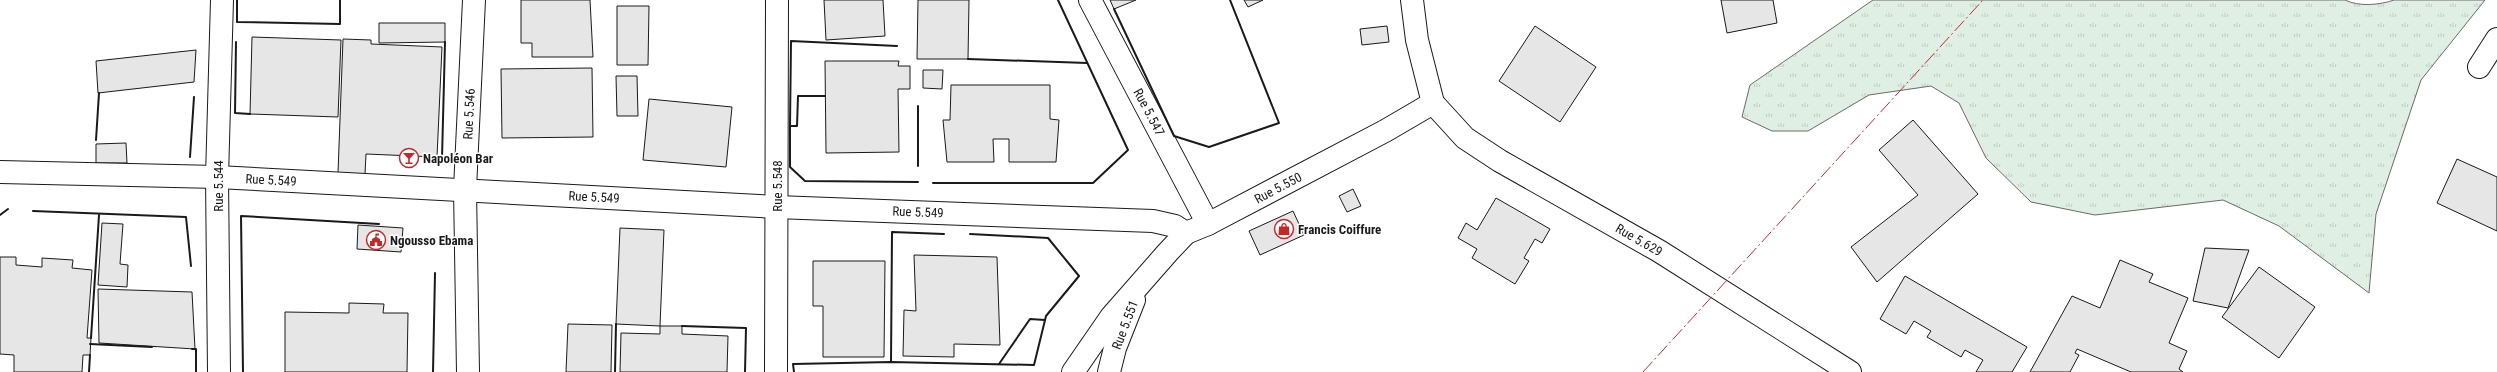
<svg xmlns="http://www.w3.org/2000/svg" width="2497" height="372" font-family="'Roboto Condensed',sans-serif">
	<style>
		.grass { fill: url(#grass-tufts); stroke: #6a6a6a }
		.building { fill: #e6e6e6; stroke: #1a1a1a }
		.lines { fill: none; stroke-linecap: round; stroke-linejoin: round }
		.minor-casing { stroke: #1a1a1a; stroke-width: 24 }
		.minor { stroke: #fff; stroke-width: 22 }
		.wall { stroke: #1a1a1a; stroke-width: 2 }
		.power { stroke: #c62828; stroke-width: 1; stroke-dasharray: 14 3 2 3; stroke-linecap: butt }
		.labels { text-anchor: middle; dominant-baseline: central; stroke-width: 3; stroke-linejoin: round; paint-order: stroke }
		.street-label { font-size: 13px; fill: #1a1a1a; stroke: #fff }
		.poi-label { font-size: 13px; font-weight: bold; fill: #1a1a1a; stroke: #fff; text-anchor: start }
	</style>
	<defs>
		<pattern id="grass-tufts" width="24" height="20" patternUnits="userSpaceOnUse"><rect width="24" height="20" fill="#e0efe3"/><path d="M3 7l-1-3M5 7V3M7 7l1-3M15 17l-1-3M17 17v-4M19 17l1-3" fill="none" stroke="#c0ccc2"/></pattern>
	</defs>
	<rect width="100%" height="100%" fill="#fff"/>
	<path class="grass" d="M1873,0H2345C2359,7 2380,5 2394,0H2485L2421,80L2376,214L2369,293L2279,226L2223,200L2095,215L2031,202L1986,158L1959,103L1931,86L1869,95L1808,131H1772L1742,117L1750,85Z"/>
	<g class="building">
		<polygon points="521,0 590,0 593,57 532,57 532,43 521,43"/>
		<polygon points="824,0 883,0 885,36 826,40"/>
		<polygon points="918,0 969,0 968,59 917,59"/>
		<polygon points="1110,0 1136,0 1114,9"/>
		<polygon points="1244,0 1263,0 1248,7"/>
		<polygon points="1721,0 1773,0 1777,23 1727,33"/>
		<polygon points="617,6 649,6 648,65 617,65"/>
		<polygon points="379,23 445,23 445,42 379,43"/>
		<polygon points="1387,26 1389,42 1362,45 1360,29"/>
		<polygon points="1535,26 1596,67 1560,122 1499,81"/>
		<polygon points="252,37 341,40 338,117 250,114"/>
		<polygon points="343,39 371,40 371,44 442,47 437,157 366,154 365,174 338,173"/>
		<polygon points="196,50 194,82 98,93 96,61"/>
		<polygon points="825,61 899,61 898,66 910,66 910,89 898,89 899,152 826,153"/>
		<polygon points="592,68 593,137 502,138 501,69"/>
		<polygon points="923,70 943,70 942,89 923,88"/>
		<polygon points="616,76 637,76 638,116 617,116"/>
		<polygon points="951,85 1050,85 1050,119 1059,120 1056,162 1009,162 1009,139 993,139 994,162 947,162 943,120 950,120"/>
		<polygon points="649,99 732,107 726,167 643,160"/>
		<polygon points="1913,120 1978,194 1877,282 1851,247 1918,195 1879,150"/>
		<polygon points="126,143 127,163 96,163 96,144"/>
		<polygon points="2457,159 2497,177 2497,231 2437,203"/>
		<polygon points="1353,189 1361,206 1347,212 1339,196"/>
		<polygon points="1496,198 1550,229 1542,243 1535,239 1524,258 1529,261 1515,284 1472,258 1477,249 1458,238 1466,223 1477,230"/>
		<polygon points="1293,211 1304,235 1260,255 1249,231"/>
		<polygon points="102,223 123,224 120,264 128,265 127,287 98,285"/>
		<polygon points="358,225 403,228 401,252 357,249"/>
		<polygon points="620,228 664,230 660,326 616,324"/>
		<polygon points="2205,248 2249,250 2228,308 2193,301"/>
		<polygon points="914,255 997,257 1000,345 954,344 954,357 903,356 904,310 916,311"/>
		<polygon points="0,257 16,257 16,265 42,267 42,258 73,260 72,268 92,270 87,338 91,338 90,355 83,355 82,372 14,372 14,355 0,354"/>
		<polygon points="2120,260 2153,274 2149,282 2188,298 2169,343 2187,351 2179,369 2183,372 2131,372 2077,349 2075,353 2079,355 2070,372 2030,372 2072,296 2100,308"/>
		<polygon points="813,261 885,261 884,357 823,357 823,306 813,306"/>
		<polygon points="2259,267 2315,307 2279,358 2222,317"/>
		<polygon points="1905,276 2027,347 2012,372 1976,372 1983,360 1965,350 1961,357 1927,337 1931,331 1914,321 1906,334 1880,319"/>
		<polygon points="98,289 192,292 195,349 99,343"/>
		<polygon points="349,303 384,304 383,313 408,313 407,372 285,372 285,312 349,313"/>
		<polygon points="568,324 612,325 611,372 566,372"/>
		<polygon points="660,326 682,326 682,334 728,336 727,372 620,372 621,333 660,334"/>
	</g>
	<g class="lines">
		<defs>
			<g id="minor">
				<polyline points="1090,0 1208,224"/>
				<polyline points="2479,67 2497,39"/>
				<polyline points="1433,103 1465,138 1500,161 1659,251 1850,372"/>
				<polyline points="0,172 217,177 776,207 1153,221 1175,226 1186,233"/>
				<polyline points="219,372 217,177 222,0"/>
				<polyline points="468,372 465,189 474,0"/>
				<polyline points="776,372 777,0"/>
				<polyline points="1073,372 1111,317 1168,252 1186,233 1208,224 1385,131 1433,103 1417,40 1412,0"/>
				<polyline points="1109,372 1115,348 1134,300"/>
			</g>
		</defs>
		<use href="#minor" class="minor-casing"/>
		<use href="#minor" class="minor"/>
		<g class="wall">
			<polyline points="237,0 237,22 340,24 340,0"/>
			<polyline points="1114,9 1174,136 1209,147 1279,123 1230,0"/>
			<polyline points="236,42 235,113 250,114"/>
			<polyline points="968,59 1087,63"/>
			<polyline points="825,96 798,96 797,126 790,126 790,167 805,181 918,182"/>
			<polyline points="790,126 791,41 897,46"/>
			<polyline points="96,140 99,93"/>
			<polyline points="190,157 194,97"/>
			<polyline points="437,157 442,158 445,42"/>
			<polyline points="918,166 918,106"/>
			<polyline points="933,183 1093,183 1128,150 1058,0"/>
			<polyline points="33,211 186,217 191,266"/>
			<polyline points="0,215 8,209"/>
			<polyline points="682,326 746,328 745,372"/>
			<polyline points="91,338 99,215"/>
			<polyline points="90,344 152,347"/>
			<polyline points="192,349 196,349 196,372"/>
			<polyline points="891,362 892,232 944,234"/>
			<polyline points="999,364 1030,319 1045,320"/>
			<polyline points="89,372 90,355"/>
			<polyline points="243,372 241,216 379,224"/>
			<polyline points="433,372 435,273"/>
			<polyline points="615,372 616,324"/>
			<polyline points="794,372 793,364 891,362 1034,365 1046,316 1079,276 1048,238 970,234"/>
		</g>
		<polyline class="power" points="1643,372 1983,0"/>
	</g>
	<defs>
		<symbol id="bar-ring" viewBox="-11 -11 22 22"><circle r="9.5" fill="#fff" stroke="#c62828" stroke-width="1.5"/><path d="M-6-5H6L.8 .8V4.5H3.5V6h-7V4.5H-.8V.8Z" fill="#c62828"/></symbol>
		<symbol id="shop-ring" viewBox="-11 -11 22 22"><circle r="9.5" fill="#fff" stroke="#c62828" stroke-width="1.5"/><path d="M-5-2.5h2.3a2.7 3.5 0 0 1 5.4 0H5L5.5 6h-11ZM-1.5-2.5h3a1.5 2.3 0 0 0-3 0Z" fill="#c62828"/></symbol>
		<symbol id="civic-ring" viewBox="-11 -11 22 22"><circle r="9.5" fill="#fff" stroke="#c62828" stroke-width="1.5"/><path d="M-.6-6.5H3V-4.5H.6V-3L4-1V1h2V6H-6V1h2V-1L-.6-3ZM-1.2 2.5V6h2.4V2.5Z" fill="#c62828"/></symbol>
	</defs>
	<g fill-rule="evenodd">
		<use href="#bar-ring" x="398" y="147" width="22" height="22"/>
		<use href="#shop-ring" x="1273" y="218" width="22" height="22"/>
		<use href="#civic-ring" x="365" y="229" width="22" height="22"/>
	</g>
	<g class="labels">
		<g class="street-label">
			<text transform="translate(1149 112) rotate(62)">Rue 5.547</text>
			<text transform="translate(469 114) rotate(-87)">Rue 5.546</text>
			<text transform="translate(271 180) rotate(3)">Rue 5.549</text>
			<text transform="translate(218 186) rotate(-90)">Rue 5.544</text>
			<text transform="translate(777 186) rotate(-90)">Rue 5.548</text>
			<text transform="translate(1278 188) rotate(-28)">Rue 5.550</text>
			<text transform="translate(594 197) rotate(3)">Rue 5.549</text>
			<text transform="translate(918 212) rotate(2)">Rue 5.549</text>
			<text transform="translate(1639 240) rotate(30)">Rue 5.629</text>
			<text transform="translate(1125 325) rotate(-69)">Rue 5.551</text>
		</g>
		<g class="poi-label">
			<text x="423" y="158">Napoléon Bar</text>
			<text x="1298" y="229">Francis Coiffure</text>
			<text x="390" y="240">Ngousso Ebama</text>
		</g>
	</g>
</svg>
